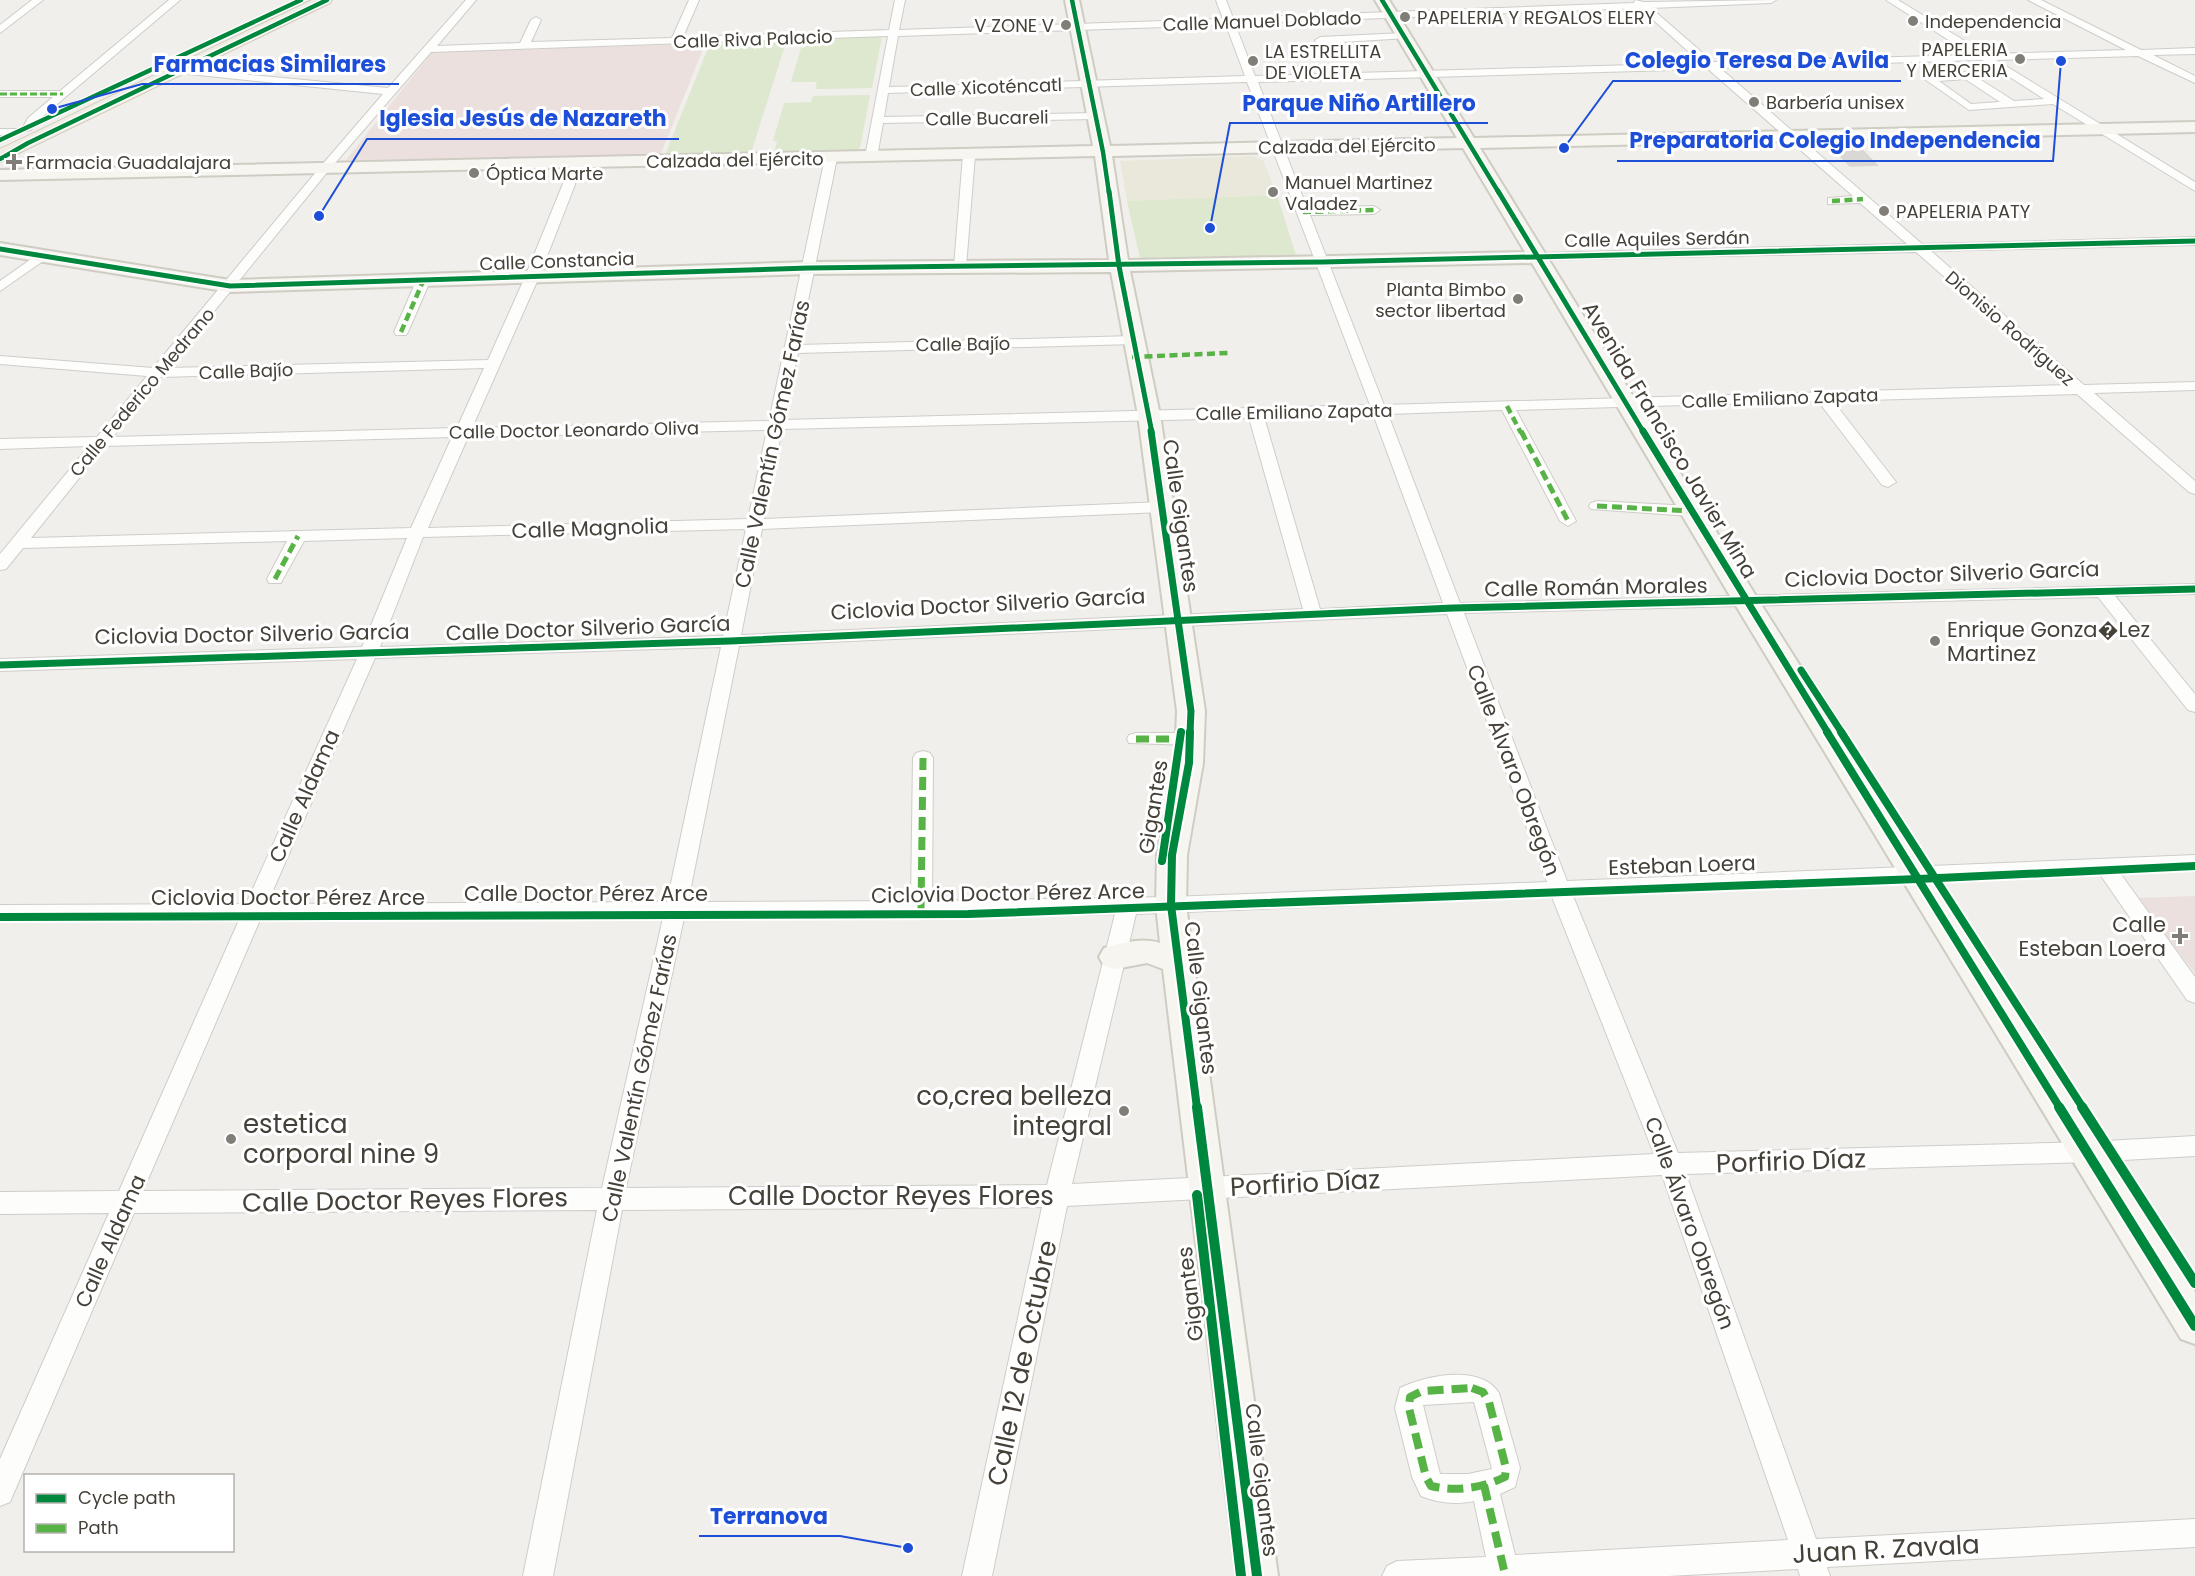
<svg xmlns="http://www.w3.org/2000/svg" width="2195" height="1576" font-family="Poppins,sans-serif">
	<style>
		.education { fill: #eae7db }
		.medical { fill: #ebe0dd }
		.green { fill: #dde8ce }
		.building { fill: #dad8d4; stroke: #d9d6d1; stroke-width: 1.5 }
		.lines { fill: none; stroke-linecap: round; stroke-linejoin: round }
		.minor-casing { stroke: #cecdc9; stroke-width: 2 }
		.secondary-casing { stroke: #cfccc3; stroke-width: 4 }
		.primary-casing { stroke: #d1cbbb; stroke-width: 2 }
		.minor { fill: #fdfdfc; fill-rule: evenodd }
		.secondary { fill: #f6f5f0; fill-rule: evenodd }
		.primary { fill: #f0ede5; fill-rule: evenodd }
		.quiet-far4 { stroke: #57b346; stroke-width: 3; stroke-dasharray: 7 3; stroke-linecap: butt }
		.quiet-far3 { stroke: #57b346; stroke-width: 4.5; stroke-dasharray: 8 4.5; stroke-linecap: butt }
		.quiet-far2 { stroke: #57b346; stroke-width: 5; stroke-dasharray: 10 5; stroke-linecap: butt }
		.quiet-far1 { stroke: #57b346; stroke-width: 7; stroke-dasharray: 13 7; stroke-linecap: butt }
		.quiet { stroke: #57b346; stroke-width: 8; stroke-dasharray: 16 8; stroke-linecap: butt }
		.cycleway-far4-casing { stroke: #fff; stroke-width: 7 }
		.cycleway-far3-casing { stroke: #fff; stroke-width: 8 }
		.cycleway-far2-casing { stroke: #fff; stroke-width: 10 }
		.cycleway-far1-casing { stroke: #fff; stroke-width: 12 }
		.cycleway-casing { stroke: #fff; stroke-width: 14 }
		.cycleway-far4 { stroke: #00873e; stroke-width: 4.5 }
		.cycleway-far3 { stroke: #00873e; stroke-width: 5 }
		.cycleway-far2 { stroke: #00873e; stroke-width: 7 }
		.cycleway-far1 { stroke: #00873e; stroke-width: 8 }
		.cycleway { stroke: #00873e; stroke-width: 10 }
		.poi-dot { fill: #817e77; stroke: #fff; stroke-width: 2 }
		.labels { text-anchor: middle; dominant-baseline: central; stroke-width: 6; stroke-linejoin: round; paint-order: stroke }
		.far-poi-label { font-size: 18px; fill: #454138; stroke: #fff; text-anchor: start }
		.far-street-label { font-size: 18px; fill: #454138; stroke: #fff }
		.street-label { font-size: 21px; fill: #454138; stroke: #fff }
		.poi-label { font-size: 21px; fill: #454138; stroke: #fff; text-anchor: start }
		.near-poi-label { font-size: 26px; fill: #454138; stroke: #fff; text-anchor: end }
		.near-street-label { font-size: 26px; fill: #454138; stroke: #fff }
		.leader { fill: none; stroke: #1d4ed8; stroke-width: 2 }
		.callout-dot { fill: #1d4ed8; stroke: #fff; stroke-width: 2 }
		.callout-label { font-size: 22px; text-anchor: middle; font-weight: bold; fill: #1d4ed8; stroke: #fff; stroke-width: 6; stroke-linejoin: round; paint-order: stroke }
	</style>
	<rect width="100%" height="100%" fill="#f1efeb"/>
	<polygon class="education" points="1252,156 1263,160 1277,195 1127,201 1120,161"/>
	<g class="medical">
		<polygon points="705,44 660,156 346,160 433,51"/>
		<polygon points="2195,896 2195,973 2137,898"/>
	</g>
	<g class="green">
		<polygon points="882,37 872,88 815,89 817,82 791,82 801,48 804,48 806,39"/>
		<polygon points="787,39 751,153 665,155 710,43"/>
		<polygon points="870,95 860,148 856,150 774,153 777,141 773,141 784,103 811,102 813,96"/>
		<polygon points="1277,195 1296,255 1140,258 1127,201"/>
	</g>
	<polygon class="building" points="1855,143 1877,165 1850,166 1829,144"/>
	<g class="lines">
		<defs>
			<g id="minor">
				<polygon points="32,0 43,0 0,33 0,25"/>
				<path d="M169,0H180L36,122L31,130C21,132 12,135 0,135V129H22L28,118L53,97H0V91H60Z"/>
				<path d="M466,0H476L437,46L520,43L531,20L536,17L541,20L531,42L672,38L689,0H699L683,37L889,30L895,0H905L899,30L1223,19L1216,0H1226L1233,18L1634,3L1635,0L1644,2L1776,0L1771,3L1651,8L1713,62L1972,55L1886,0H1898L1986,54L2126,50L2028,0H2041L2141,50L2195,48V54L2153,55L2195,76V83L2138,56L1996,60L2195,182V191L2053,104L1969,110L1923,78L1928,75L1998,70L1982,60L1720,68L1922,244L2195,237V245L1931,251L2084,385L2195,382V390L2094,393L2195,481V494L2189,492L2077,394L1833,401L1896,482L1888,487L1882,485L1818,401L1516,410L1576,521L1568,526L1560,521L1502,410L1388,414L1460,603L2195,584V594L2115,596L2195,694V712L2188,710L2098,597L1464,613L1567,881L2195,855V869L2120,873L2195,977V1003L2187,1000L2099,873L1573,896L1678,1153L2088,1142L2195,1136V1156L2088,1162L1686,1174L1816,1539L2195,1519V1547L1827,1567L1830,1576H1800L1798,1569L1668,1576H1382L1387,1566L1397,1561L1486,1557L1474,1501C1455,1505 1438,1503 1421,1496L1412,1477L1395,1408L1400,1388C1426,1375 1481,1364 1499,1393L1520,1468L1515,1487L1500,1494L1515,1555L1788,1540L1662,1175L1067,1206L992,1576H962L1042,1207L622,1210L553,1576H523L597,1210L134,1213L10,1502L0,1506V1459L109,1213L0,1214V1192L119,1191L239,920L0,921V905L246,904L357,659L0,671V659L362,647L407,538L304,541L283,579L281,583H269L267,579L287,541L23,548L6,569L0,570V554L89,446L0,449V439L97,437L147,376L0,364V356L153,368L321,166L383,94L160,71L155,68L156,66L388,88ZM1640,8L1701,63L1255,76L1235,24ZM1226,25L1245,76L889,87L898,36ZM888,36L865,157L871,160L877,157L883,123L1096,119L1102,116L1096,113L884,117L888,93L1247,82L1370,405L784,420L798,353L1134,344L1141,340L1134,336L799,345L837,158L831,155L825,158L769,421L472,428L539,277L583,164L577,160L571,164L525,277L488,360L168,368L329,170L431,52ZM1708,69L1853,196L1828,198V204L1860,203L1907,244L1539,253L1534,254L1533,257L1534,260L1916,252L2068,385L1384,405L1310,215L1374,214L1380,210L1374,206L1307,208L1258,82ZM2008,76L2044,99L2014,101L1978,78ZM1965,79L2000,102L1971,104L1939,81ZM484,368L457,428L113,437L161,377ZM1373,414L1443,603L1320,609L1264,417ZM1249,418L1303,609L741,635L762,529L1162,512L1170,507L1162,502L764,519L782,429ZM767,430L748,519L428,528L468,437ZM452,437L411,528L31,538L105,446ZM746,529L723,636L380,647L423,537ZM1447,614L1547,882L1171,897L932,901L933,758L930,753L923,751L916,753L913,758L911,901L688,902L739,646ZM721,647L667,902L267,904L375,658ZM1552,897L1654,1154L1072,1184L1136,914ZM1115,914L1047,1185L626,1188L684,918H921ZM663,918L602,1188L143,1191L260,920ZM1474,1402L1492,1469L1468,1474H1440L1423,1405Z"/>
				<polygon points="1404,33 1409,36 1408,38 1326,43 1327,45 1352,45 1353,47 1348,50 1319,50 1315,40 1320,37"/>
				<polygon points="969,152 975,155 966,267 960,271 954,267 963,155"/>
				<polygon points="41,252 47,256 46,259 0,291 0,281"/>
				<polygon points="424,275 431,279 408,332 406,335 396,335 394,332 417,279"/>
				<polygon points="1597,501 1691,506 1699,511 1691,516 1591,509 1589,506 1591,503"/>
				<polygon points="1136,733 1191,733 1198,735 1200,739 1198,743 1191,745 1129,743 1127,739 1129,735"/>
			</g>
			<path id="secondary" d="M1065,0H1079L1110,146L1457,138L1375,0H1389L1474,138L2195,122V132L1480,148L1759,601L2195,1292V1344L2181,1339L1733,601L1532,263L1130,271L1160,415L1205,711L1203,763L1187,855L1186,905L1278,1576H1236L1163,969L1147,963L1115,969L1104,966L1099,957L1104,948C1122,943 1142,937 1160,943L1156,905L1157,855L1175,763L1177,711L1138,415L1111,272L809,274L230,292L0,255V243L230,280L809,262L1109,260L1095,156L0,180V170L1093,146ZM1463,148L1525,252L1128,260L1112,156Z"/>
			<polygon id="primary" points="312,0 332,0 330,3 0,162 0,149"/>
		</defs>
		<use href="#minor" class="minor-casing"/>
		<use href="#secondary" class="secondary-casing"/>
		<use href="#primary" class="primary-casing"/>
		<use href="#minor" class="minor"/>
		<use href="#secondary" class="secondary"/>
		<use href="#primary" class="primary"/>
		<polyline class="quiet-far4" points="0,94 63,94"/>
		<g class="quiet-far3">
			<polyline points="1832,201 1863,199"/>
			<polyline points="1303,212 1374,210"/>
			<polyline points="401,332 424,279"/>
			<polyline points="1132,357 1228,353"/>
			<polyline points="1507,406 1521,433"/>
		</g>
		<g class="quiet-far2">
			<polyline points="1521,431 1568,521"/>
			<polyline points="1597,506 1691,511"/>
			<polyline points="275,579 298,536"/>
		</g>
		<g class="quiet-far1">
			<polyline points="1136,739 1185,739"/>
			<polyline points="921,910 923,758"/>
		</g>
		<g class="quiet">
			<path d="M1472,1388L1483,1392L1489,1402L1506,1468L1505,1477C1482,1488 1456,1492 1431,1486L1426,1477L1409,1408L1410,1397L1422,1391Z"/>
			<polyline points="1484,1485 1504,1570"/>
		</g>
		<defs>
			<g id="cycleway-far4">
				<polyline points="1072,0 1103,152 1109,193"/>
				<polyline points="1382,0 1499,193"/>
				<polyline points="0,140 301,0"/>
				<polyline points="0,159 28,143 327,0"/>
			</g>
			<g id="cycleway-far3">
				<polyline points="1109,191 1119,266 1152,433"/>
				<polyline points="1498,191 1644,433"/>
				<polyline points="0,249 230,286 809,268 1323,262 2195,241"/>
			</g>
			<g id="cycleway-far2">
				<polyline points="1151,431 1191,711 1190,733"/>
				<polyline points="1643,431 1828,733"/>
				<polyline points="0,665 730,641 1453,608 2195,589"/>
				<polyline points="1801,670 1842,733"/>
			</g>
			<g id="cycleway-far1">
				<polyline points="1190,732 1189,763 1172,855 1171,905 1197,1108"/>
				<polyline points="1827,732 2060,1108"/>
				<polyline points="1841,732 2083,1108"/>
				<polyline points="1162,861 1181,732"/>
				<polyline points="0,917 968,914 1918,879 2195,866"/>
			</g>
			<g id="cycleway">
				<polyline points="1197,1107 1257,1576"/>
				<polyline points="2059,1107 2195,1326"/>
				<polyline points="2082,1107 2195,1283"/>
				<polyline points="1197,1195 1241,1576"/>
			</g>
		</defs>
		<use href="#cycleway-far4" class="cycleway-far4-casing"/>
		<use href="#cycleway-far3" class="cycleway-far3-casing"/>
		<use href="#cycleway-far2" class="cycleway-far2-casing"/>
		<use href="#cycleway-far1" class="cycleway-far1-casing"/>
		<use href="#cycleway" class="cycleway-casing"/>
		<use href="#cycleway-far4" class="cycleway-far4"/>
		<use href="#cycleway-far3" class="cycleway-far3"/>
		<use href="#cycleway-far2" class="cycleway-far2"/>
		<use href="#cycleway-far1" class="cycleway-far1"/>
		<use href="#cycleway" class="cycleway"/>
	</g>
	<g class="poi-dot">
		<circle cx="1405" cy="17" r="6"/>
		<circle cx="1913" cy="21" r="6"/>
		<circle cx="1066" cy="25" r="6"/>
		<circle cx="2020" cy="59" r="6"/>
		<circle cx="1253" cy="61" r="6"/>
		<circle cx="1754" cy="102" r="6"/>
		<path d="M11 153h6v6h6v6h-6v6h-6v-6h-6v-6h6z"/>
		<circle cx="474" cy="173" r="6"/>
		<circle cx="1273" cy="192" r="6"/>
		<circle cx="1884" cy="211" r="6"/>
		<circle cx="1518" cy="299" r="6"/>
		<circle cx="1935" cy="641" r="6"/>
		<path d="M2177 927h6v6h6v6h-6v6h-6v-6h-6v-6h6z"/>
		<circle cx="1124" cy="1111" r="6"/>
		<circle cx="231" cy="1139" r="6"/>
	</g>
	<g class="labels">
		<g class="far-poi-label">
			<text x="1417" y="17">PAPELERIA Y REGALOS ELERY</text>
			<text x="1925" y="21">Independencia</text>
			<text x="1054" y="25" text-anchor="end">V ZONE V</text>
			<text x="2008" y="49" text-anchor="end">PAPELERIA<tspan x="2008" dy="21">Y MERCERIA</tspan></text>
			<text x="1265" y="51">LA ESTRELLITA<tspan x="1265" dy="21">DE VIOLETA</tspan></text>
			<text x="1766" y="102">Barbería unisex</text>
			<text x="26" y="162">Farmacia Guadalajara</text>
			<text x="486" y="173">Óptica Marte</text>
			<text x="1285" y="182">Manuel Martinez<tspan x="1285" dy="21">Valadez</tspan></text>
			<text x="1896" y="211">PAPELERIA PATY</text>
			<text x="1506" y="289" text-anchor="end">Planta Bimbo<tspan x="1506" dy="21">sector libertad</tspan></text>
		</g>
		<g class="far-street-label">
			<text transform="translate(1262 21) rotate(-2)">Calle Manuel Doblado</text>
			<text transform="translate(753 39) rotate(-2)">Calle Riva Palacio</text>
			<text transform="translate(986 87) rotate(-2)">Calle Xicoténcatl</text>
			<text transform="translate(987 118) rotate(-1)">Calle Bucareli</text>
			<text transform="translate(1347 146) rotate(-1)">Calzada del Ejército</text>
			<text transform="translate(735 160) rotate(-1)">Calzada del Ejército</text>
			<text transform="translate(1657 239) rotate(-1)">Calle Aquiles Serdán</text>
			<text transform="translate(557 261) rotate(-2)">Calle Constancia</text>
			<text transform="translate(2010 328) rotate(41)">Dionisio Rodríguez</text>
			<text transform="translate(963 344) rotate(-1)">Calle Bajío</text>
			<text transform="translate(246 371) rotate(-2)">Calle Bajío</text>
			<text transform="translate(142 392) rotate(-50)">Calle Federico Medrano</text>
			<text transform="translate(1780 398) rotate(-2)">Calle Emiliano Zapata</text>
			<text transform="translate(1294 412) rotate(-1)">Calle Emiliano Zapata</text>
			<text transform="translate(574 430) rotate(-1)">Calle Doctor Leonardo Oliva</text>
		</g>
		<g class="street-label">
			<text transform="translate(1670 440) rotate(59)">Avenida Francisco Javier Mina</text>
			<text transform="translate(772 444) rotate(-78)">Calle Valentín Gómez Farías</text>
			<text transform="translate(1181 516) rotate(82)">Calle Gigantes</text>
			<text transform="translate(590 528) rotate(-2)">Calle Magnolia</text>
			<text transform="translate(1942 574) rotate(-2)">Ciclovia Doctor Silverio García</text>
			<text transform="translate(1596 587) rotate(-1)">Calle Román Morales</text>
			<text transform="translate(988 604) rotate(-3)">Ciclovia Doctor Silverio García</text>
			<text transform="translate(588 628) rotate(-2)">Calle Doctor Silverio García</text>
			<text transform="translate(252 634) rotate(-1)">Ciclovia Doctor Silverio García</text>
			<text transform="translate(1514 770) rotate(69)">Calle Álvaro Obregón</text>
			<text transform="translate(304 796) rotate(-66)">Calle Aldama</text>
			<text transform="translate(1153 807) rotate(-81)">Gigantes</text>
			<text transform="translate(1682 865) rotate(-2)">Esteban Loera</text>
			<text x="586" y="893">Calle Doctor Pérez Arce</text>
			<text transform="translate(1008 893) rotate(-1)">Ciclovia Doctor Pérez Arce</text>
			<text x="288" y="897">Ciclovia Doctor Pérez Arce</text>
			<text transform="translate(1201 998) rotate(83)">Calle Gigantes</text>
			<text transform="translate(639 1078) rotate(-78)">Calle Valentín Gómez Farías</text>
			<text transform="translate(1690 1223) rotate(70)">Calle Álvaro Obregón</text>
			<text transform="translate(110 1241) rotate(-66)">Calle Aldama</text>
			<text transform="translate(1190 1294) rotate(-97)">Gigantes</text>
			<text transform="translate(1262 1480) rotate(83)">Calle Gigantes</text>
		</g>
		<g class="poi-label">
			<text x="1947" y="629">Enrique Gonza�Lez<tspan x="1947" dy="24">Martinez</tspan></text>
			<text x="2166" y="924" text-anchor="end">Calle<tspan x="2166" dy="24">Esteban Loera</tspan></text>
		</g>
		<g class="near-poi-label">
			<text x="1112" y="1096">co,crea belleza<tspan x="1112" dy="30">integral</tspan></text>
			<text x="243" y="1124" text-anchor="start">estetica<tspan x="243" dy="30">corporal nine 9</tspan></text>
		</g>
		<g class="near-street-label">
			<text transform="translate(1791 1161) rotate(-2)">Porfirio Díaz</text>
			<text transform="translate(1305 1183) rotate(-3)">Porfirio Díaz</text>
			<text x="891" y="1196">Calle Doctor Reyes Flores</text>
			<text transform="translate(405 1200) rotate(-1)">Calle Doctor Reyes Flores</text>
			<text transform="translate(1022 1363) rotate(-78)">Calle 12 de Octubre</text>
			<text transform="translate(1886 1549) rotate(-3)">Juan R. Zavala</text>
		</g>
	</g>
	<path class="leader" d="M1564 148L1613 81H1901M52 109L142 84H399M1210 228L1230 123H1488M319 216L367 139H679M2061 61L2053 161H1617M908 1548L840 1536H699"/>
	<g class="callout-dot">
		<circle cx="1564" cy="148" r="6"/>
		<circle cx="52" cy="109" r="6"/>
		<circle cx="1210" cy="228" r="6"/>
		<circle cx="319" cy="216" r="6"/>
		<circle cx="2061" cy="61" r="6"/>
		<circle cx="908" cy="1548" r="6"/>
	</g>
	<g class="callout-label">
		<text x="1757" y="68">Colegio Teresa De Avila</text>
		<text x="270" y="72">Farmacias Similares</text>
		<text x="1359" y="111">Parque Niño Artillero</text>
		<text x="523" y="126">Iglesia Jesús de Nazareth</text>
		<text x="1835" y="148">Preparatoria Colegio Independencia</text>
		<text x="769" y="1524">Terranova</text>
	</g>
	<rect x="24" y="1474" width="210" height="78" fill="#ffffff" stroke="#b5b3af" stroke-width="1.5"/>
	<rect x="36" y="1494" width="30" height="9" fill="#00873e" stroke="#b5b3af" stroke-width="1.5"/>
	<text x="78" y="1504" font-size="18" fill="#454138">Cycle path</text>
	<rect x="36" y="1524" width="30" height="9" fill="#57b346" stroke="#b5b3af" stroke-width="1.5"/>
	<text x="78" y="1534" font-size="18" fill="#454138">Path</text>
</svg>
